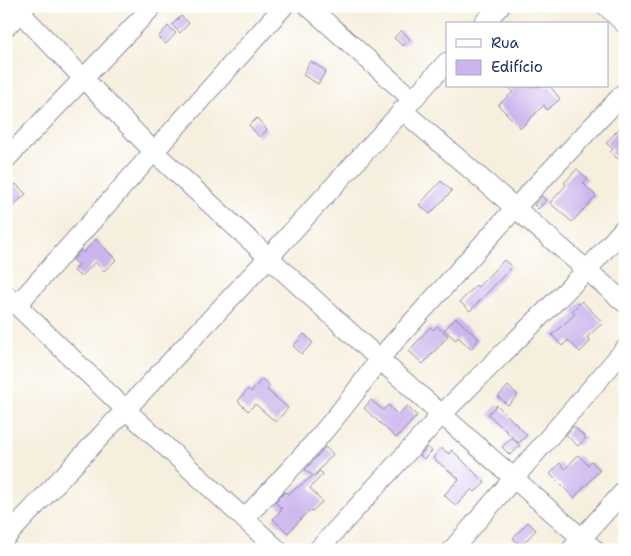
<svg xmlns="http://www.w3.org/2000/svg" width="631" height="556" font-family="'Shantell Sans',sans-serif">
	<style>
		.building { fill: #ccb5ed }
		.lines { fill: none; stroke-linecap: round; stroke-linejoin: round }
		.minor-casing { stroke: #898f9e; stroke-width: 21 }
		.minor { stroke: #fff; stroke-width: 19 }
	</style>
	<rect width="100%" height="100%" fill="#fff"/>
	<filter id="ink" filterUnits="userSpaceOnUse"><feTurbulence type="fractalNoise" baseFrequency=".02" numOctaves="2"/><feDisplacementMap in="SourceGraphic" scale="10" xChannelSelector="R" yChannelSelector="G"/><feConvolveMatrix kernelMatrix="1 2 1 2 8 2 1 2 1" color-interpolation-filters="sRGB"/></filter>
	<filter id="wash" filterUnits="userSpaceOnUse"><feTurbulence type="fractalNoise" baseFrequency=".0096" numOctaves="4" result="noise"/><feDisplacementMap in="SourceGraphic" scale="20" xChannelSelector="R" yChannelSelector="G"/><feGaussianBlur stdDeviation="1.12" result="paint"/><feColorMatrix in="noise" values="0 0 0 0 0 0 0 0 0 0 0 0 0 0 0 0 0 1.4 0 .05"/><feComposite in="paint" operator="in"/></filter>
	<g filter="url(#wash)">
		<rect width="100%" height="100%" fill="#f7efde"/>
		<g id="blocks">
			<g class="building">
				<polygon points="181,16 189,23 180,33 172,25"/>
				<polygon points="168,26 176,33 166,44 158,37"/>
				<polygon points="401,30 410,39 403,46 394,38"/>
				<polygon points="310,61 326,71 318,84 303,75"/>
				<polygon points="509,86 550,86 560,99 547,110 544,105 521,128 498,105 513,92"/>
				<polygon points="257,118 267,130 259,137 249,125"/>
				<polygon points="625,122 625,165 610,152 613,149 606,143"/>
				<polygon points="577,169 588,179 583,183 596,196 572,222 550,203 566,185 564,183"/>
				<polygon points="441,181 452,191 430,214 419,205"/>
				<polygon points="16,184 26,194 13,206 6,200 6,194"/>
				<polygon points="542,196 546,201 538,209 534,205"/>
				<polygon points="96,239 116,260 104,271 95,262 81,277 74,271 79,265 73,260 81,250 83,253"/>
				<polygon points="504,260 512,267 470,311 460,302 476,285 478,287"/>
				<polygon points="582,301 603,323 587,337 591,341 580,352 568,340 562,346 552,335 575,314 572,311"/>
				<polygon points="456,318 479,339 471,349 458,337 456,340 444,330"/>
				<polygon points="437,326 448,336 423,364 409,351 430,327 433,330"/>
				<polygon points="304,334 313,343 302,354 293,346"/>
				<polygon points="262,379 270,386 267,390 288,408 276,422 255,404 248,411 238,401 248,389 251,392"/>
				<polygon points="508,386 518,395 508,405 498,397"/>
				<polygon points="371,400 383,410 388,405 398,415 407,406 417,416 396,438 364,408"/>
				<polygon points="497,405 527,435 519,443 488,414"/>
				<polygon points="573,426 586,438 578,446 566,435"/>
				<polygon points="512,438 520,446 510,455 502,447"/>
				<polygon points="325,447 333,454 314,476 320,471 323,474 310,488 322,502 311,512 309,510 288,533 273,519 282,509 275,502 285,492 288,494 313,476 305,470"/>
				<polygon points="427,447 432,451 424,459 420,455"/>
				<polygon points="441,448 449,454 452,450 485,483 475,492 472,489 456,506 444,495 459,479 433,458"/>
				<polygon points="578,455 588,465 591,461 600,470 574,498 550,474 560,463 565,469"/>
				<polygon points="528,522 536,530 521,546 513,538"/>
			</g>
		</g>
	</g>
	<g filter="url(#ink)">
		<use href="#blocks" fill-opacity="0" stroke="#898f9e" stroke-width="1"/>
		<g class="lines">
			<defs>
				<g id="minor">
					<polyline points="14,6 154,152 379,359 595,550"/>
					<polyline points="308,6 412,99"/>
					<polyline points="606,6 625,24"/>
					<polyline points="483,24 500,6"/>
					<polyline points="6,27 26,6"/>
					<polyline points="402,110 625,303"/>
					<polyline points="6,159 153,6"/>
					<polyline points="6,295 125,409 278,550"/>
					<polyline points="17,305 284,6"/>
					<path d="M244,519C291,469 341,416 379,359L516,207L625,92"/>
					<polyline points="6,537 269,257 447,62"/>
					<polyline points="318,550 442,414 587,270 625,227"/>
					<polyline points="452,550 625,349"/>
					<polyline points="571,550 625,490"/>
				</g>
			</defs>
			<use href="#minor" class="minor-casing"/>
			<use href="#minor" class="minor"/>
		</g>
	</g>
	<rect width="631" height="556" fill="none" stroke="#fff" stroke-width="25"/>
	<rect x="446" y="22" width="162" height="65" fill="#ffffff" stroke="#a4acbf"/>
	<rect x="456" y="39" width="25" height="8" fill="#ffffff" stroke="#a4acbf"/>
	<text x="491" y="48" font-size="15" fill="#1b2f5e">Rua</text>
	<rect x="456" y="60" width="25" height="15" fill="#ccb5ed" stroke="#a4acbf"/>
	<text x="491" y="72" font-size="15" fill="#1b2f5e">Edifício</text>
</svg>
